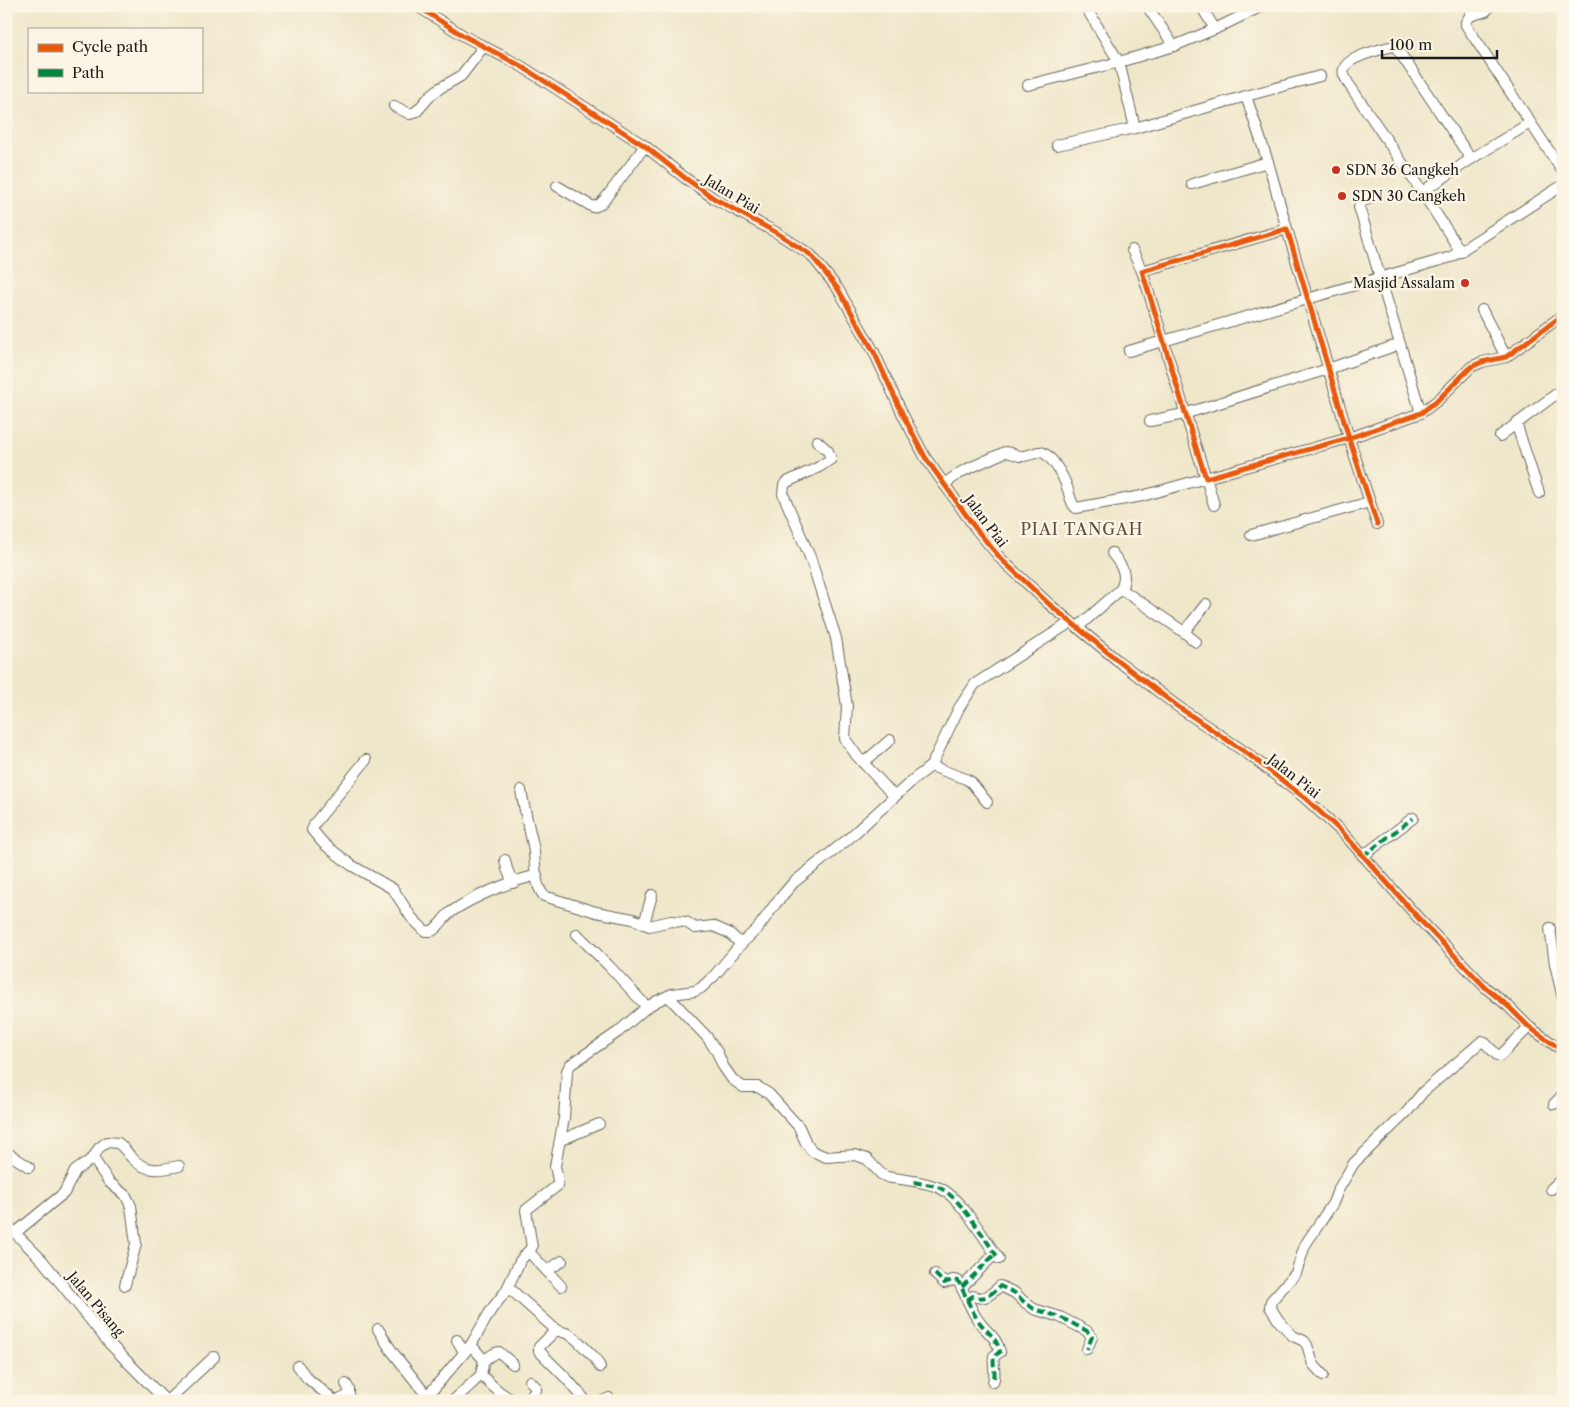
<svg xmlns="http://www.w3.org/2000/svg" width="1569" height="1407" font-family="'Libre Caslon Text',serif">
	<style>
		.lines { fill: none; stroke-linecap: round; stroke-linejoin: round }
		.minor-casing { stroke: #666359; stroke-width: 12 }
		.minor { stroke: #fff; stroke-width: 10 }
		.quiet { stroke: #00873e; stroke-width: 4; stroke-dasharray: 8 4; stroke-linecap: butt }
		.cycleway-casing { stroke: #fcf5e5; stroke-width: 8 }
		.cycleway { stroke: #e8590c; stroke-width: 5 }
		.poi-dot { fill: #c8321e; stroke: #fcf5e5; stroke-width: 2 }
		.labels { text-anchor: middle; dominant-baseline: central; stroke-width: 5; stroke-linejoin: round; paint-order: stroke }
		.poi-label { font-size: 14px; fill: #1c1c1c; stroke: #fcf5e5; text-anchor: start }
		.street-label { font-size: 14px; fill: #1c1c1c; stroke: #fcf5e5 }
		.quarter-label { font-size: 16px; letter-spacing: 1px; fill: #5f4e3d; stroke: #fcf5e5 }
	</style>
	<rect width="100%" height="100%" fill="#fcf5e5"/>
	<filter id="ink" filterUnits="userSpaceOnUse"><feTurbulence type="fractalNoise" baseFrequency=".02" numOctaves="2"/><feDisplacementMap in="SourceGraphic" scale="10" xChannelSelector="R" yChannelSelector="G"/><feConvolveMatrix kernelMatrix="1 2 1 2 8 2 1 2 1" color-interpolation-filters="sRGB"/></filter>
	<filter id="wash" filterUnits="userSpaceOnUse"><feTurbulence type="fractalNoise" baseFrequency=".0096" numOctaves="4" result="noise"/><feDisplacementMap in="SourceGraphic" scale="20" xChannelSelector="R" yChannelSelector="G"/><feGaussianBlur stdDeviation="1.12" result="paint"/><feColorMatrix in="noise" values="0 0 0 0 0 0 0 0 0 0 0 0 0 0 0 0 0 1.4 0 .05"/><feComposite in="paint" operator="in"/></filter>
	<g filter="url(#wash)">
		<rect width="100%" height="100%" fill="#efe7ca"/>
	</g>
	<g filter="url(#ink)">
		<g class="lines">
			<defs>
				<g id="minor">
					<polyline points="417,6 464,36 521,66 645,146 685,178 715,199 777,233 811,255 838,289 874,352 903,415 925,457 976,529 1001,559 1049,604 1117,660 1177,706 1248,754 1305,798 1343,833 1421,921 1486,988 1508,1006 1529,1027 1556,1046 1563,1048"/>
					<polyline points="1085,6 1119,62 1135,128"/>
					<polyline points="1201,6 1215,29"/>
					<polyline points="1471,6 1470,16 1486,11 1490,6"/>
					<polyline points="1470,16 1466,22 1466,25 1563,172"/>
					<polyline points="1174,46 1215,29 1262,6"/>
					<polyline points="1028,85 1119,62 1174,46 1147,6"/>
					<polyline points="1246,96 1320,76"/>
					<polyline points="394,106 410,114 417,111 431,95 440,88 461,76 484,46"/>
					<polyline points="1057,145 1135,128 1246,96 1268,162 1287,229"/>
					<polyline points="1192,184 1268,162"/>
					<polyline points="557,186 593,207 599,205 605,199 645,146"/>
					<path d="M1422,192L1348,83C1346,79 1342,73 1344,69C1347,57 1382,49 1393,46L1396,47L1471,159"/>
					<polyline points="1371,198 1361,202 1359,207 1400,344"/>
					<polyline points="1132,250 1142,271"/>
					<polyline points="1461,252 1422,192 1471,159 1530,123"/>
					<polyline points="1482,310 1506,357"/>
					<polyline points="1129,351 1451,257 1563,185"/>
					<polyline points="1150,421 1184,414 1328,369 1400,344 1421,413"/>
					<polyline points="1516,423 1539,493"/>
					<polyline points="1500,436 1563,389"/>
					<polyline points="817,441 828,451 831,459 819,467 787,482 784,485 783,494 810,557 836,638 847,706 845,739 857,756 894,796"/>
					<path d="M944,484L963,471L1005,452C1011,452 1015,455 1020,456C1026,457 1033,453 1039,452C1050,451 1064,478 1067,487C1070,494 1070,503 1076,508L1142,496L1206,478L1214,505"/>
					<path d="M1377,524L1349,438L1287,229L1142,271C1164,340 1183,410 1206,478L1349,438L1421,413L1438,400L1471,367L1482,362L1506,357L1563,315"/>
					<polyline points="1251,535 1370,502"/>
					<path d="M1112,553C1122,567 1128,573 1121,589L1184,632L1196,642"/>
					<polyline points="1078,627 1121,589"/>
					<polyline points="1184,632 1206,604"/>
					<path d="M366,760L315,823L312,830L324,844L351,865L393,889L411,917L425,931H432C440,926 443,918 451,912C474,896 509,882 537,875"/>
					<polyline points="863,763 890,740"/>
					<polyline points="931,766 966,779 971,782 987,802"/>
					<path d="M521,790C524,809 529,827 533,845C536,861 533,883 544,896L596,912L633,919L649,926L671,921L686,922L695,928L713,926L729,933L741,944"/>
					<polyline points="1363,856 1413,818"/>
					<polyline points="505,860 507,869 513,883"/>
					<polyline points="644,924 652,895"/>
					<polyline points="1550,928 1555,964 1563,999"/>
					<polyline points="577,934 609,966 647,1007"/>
					<path d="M668,996L707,1037L717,1052L723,1066L732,1079L743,1087H758L769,1094L799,1127L806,1143L812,1151L826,1157L855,1155L867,1159L881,1174L887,1177C904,1180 924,1181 940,1188C961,1198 985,1240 999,1259"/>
					<polyline points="1554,1104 1563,1095"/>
					<polyline points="561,1140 599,1124"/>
					<polyline points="6,1152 29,1167"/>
					<polyline points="93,1158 109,1182 126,1196 131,1206 136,1244 125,1285"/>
					<polyline points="1551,1189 1563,1178"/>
					<polyline points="6,1224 42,1260 109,1343 166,1401"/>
					<path d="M15,1233L64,1193L75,1171L93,1158L99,1148L107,1142L118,1143C124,1147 127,1153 132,1158C146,1173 161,1170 179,1166"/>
					<polyline points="529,1252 561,1286"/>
					<polyline points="547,1271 562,1261"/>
					<path d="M935,1274L944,1283L953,1280L958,1281C965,1293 969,1306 976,1317C984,1331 997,1336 1000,1352L994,1356C992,1367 997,1372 993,1382"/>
					<polyline points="508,1287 556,1330 569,1334 577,1340 595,1358 600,1367"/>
					<polyline points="962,1287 995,1254"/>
					<path d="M967,1300L973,1296C985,1301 991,1294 1000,1286L1015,1293L1023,1301L1034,1309L1060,1317L1087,1331L1092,1337L1087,1349"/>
					<polyline points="378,1329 391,1350 427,1396"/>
					<polyline points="556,1330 539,1347 539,1351 566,1378 586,1401"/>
					<polyline points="457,1340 464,1352"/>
					<polyline points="484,1360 495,1353 499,1352 513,1364"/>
					<polyline points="298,1366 307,1378 335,1401"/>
					<path d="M481,1375C492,1385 503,1398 518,1401"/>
					<polyline points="1323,1375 1313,1364 1307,1345 1304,1341 1293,1336 1279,1321 1270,1307 1271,1301 1296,1273 1305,1245 1333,1203 1338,1190 1354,1163 1407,1112 1423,1092 1482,1041 1484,1042 1497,1055 1500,1056 1529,1027"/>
					<polyline points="167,1401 214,1357"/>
					<polyline points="337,1401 349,1395 349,1389 346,1384"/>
					<polyline points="423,1401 471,1345 491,1310 506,1291 520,1261 532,1247 526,1210 557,1186 558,1180 555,1166 564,1118 567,1071 570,1065 618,1032 647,1007 657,1001 672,994 695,991 701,988 714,976 741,944 758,928 776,903 793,883 847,840 914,779 931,766 959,708 975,684 1071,622"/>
					<polyline points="453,1401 481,1375 484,1360 471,1345"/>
					<polyline points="525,1401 536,1390 536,1387 530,1381"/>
					<polyline points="603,1401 609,1398"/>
				</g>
			</defs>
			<use href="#minor" class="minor-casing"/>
			<use href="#minor" class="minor"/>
			<g class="quiet">
				<polyline points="1363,856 1413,818"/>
				<path d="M914,1182C922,1184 932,1184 940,1188C961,1198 985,1240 999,1259"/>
				<path d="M935,1274L944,1283L953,1280L958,1281C965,1293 969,1306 976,1317C984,1331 997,1336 1000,1352L994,1356C992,1367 997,1372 993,1382"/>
				<polyline points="962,1287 995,1254"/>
				<path d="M967,1300L973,1296C985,1301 991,1294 1000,1286L1015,1293L1023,1301L1034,1309L1060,1317L1087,1331L1092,1337L1087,1349"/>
			</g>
			<defs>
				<g id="cycleway">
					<polyline points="417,6 464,36 521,66 645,146 685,178 715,199 777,233 811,255 838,289 874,352 903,415 925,457 976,529 1001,559 1049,604 1117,660 1177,706 1248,754 1305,798 1343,833 1421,921 1486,988 1508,1006 1529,1027 1556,1046 1563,1048"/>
					<path d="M1377,524L1349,438L1287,229L1142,271C1164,340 1183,410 1206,478L1349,438L1421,413L1438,400L1471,367L1482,362L1506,357L1563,315"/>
				</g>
			</defs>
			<use href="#cycleway" class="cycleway-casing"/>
			<use href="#cycleway" class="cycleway"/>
		</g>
	</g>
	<g class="poi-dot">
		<circle cx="1336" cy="170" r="5"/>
		<circle cx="1342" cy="196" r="5"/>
		<circle cx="1465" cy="283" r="5"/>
	</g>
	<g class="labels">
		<g class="poi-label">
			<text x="1346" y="170">SDN 36 Cangkeh</text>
			<text x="1352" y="196">SDN 30 Cangkeh</text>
			<text x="1455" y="283" text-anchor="end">Masjid Assalam</text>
		</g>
		<g class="street-label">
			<text transform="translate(732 194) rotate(31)">Jalan Piai</text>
			<text transform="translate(986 521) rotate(53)">Jalan Piai</text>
			<text transform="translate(1294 776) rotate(38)">Jalan Piai</text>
			<text transform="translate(96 1304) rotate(50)">Jalan Pisang</text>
		</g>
		<g class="quarter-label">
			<text x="1082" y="529">PIAI TANGAH</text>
		</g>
	</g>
	<rect width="1569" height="1407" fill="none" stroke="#fcf5e5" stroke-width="25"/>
	<rect x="28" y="28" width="175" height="65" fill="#fcf5e5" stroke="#a29e95"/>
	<rect x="38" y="44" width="25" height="8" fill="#e8590c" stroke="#a29e95"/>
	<text x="72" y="52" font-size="15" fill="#1c1c1c">Cycle path</text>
	<rect x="38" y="69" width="25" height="8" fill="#00873e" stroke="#a29e95"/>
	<text x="72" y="78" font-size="15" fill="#1c1c1c">Path</text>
	<path d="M1382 50v8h115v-8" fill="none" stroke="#1c1c1c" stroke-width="2.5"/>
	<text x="1389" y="50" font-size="15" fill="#1c1c1c" stroke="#fcf5e5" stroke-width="4" paint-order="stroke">100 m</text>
</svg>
